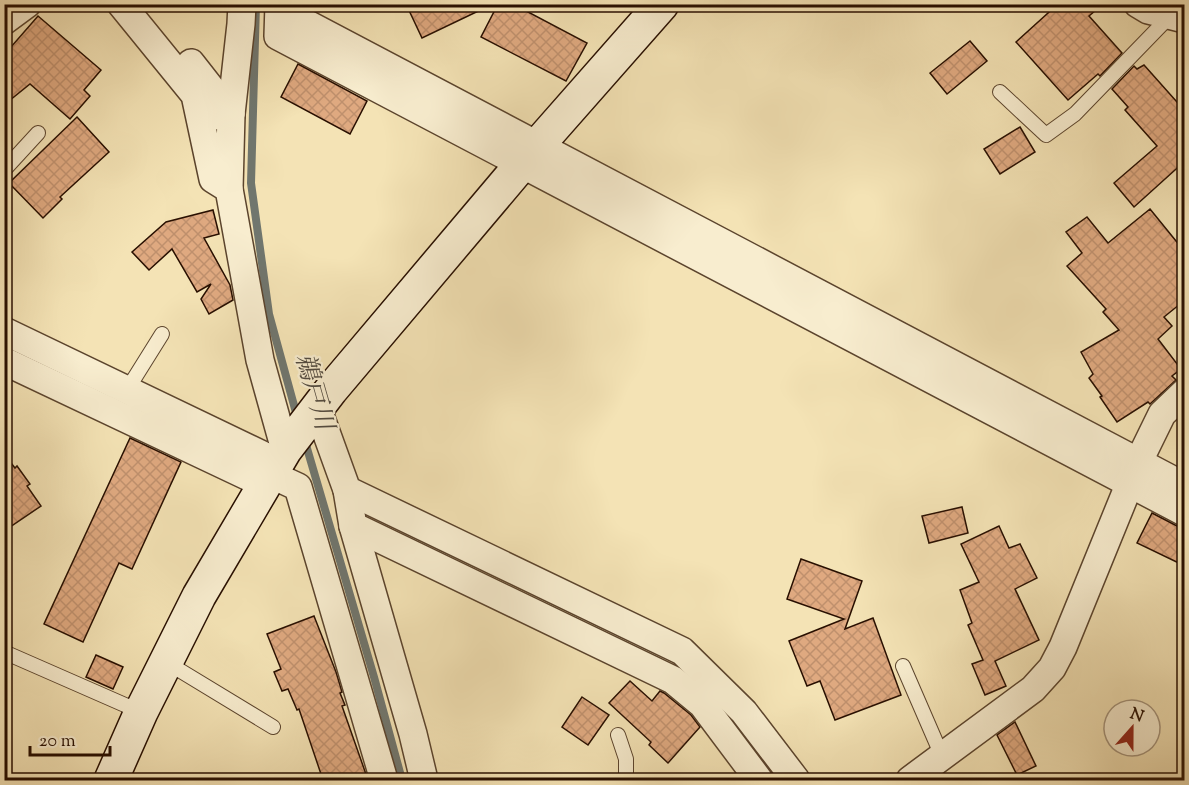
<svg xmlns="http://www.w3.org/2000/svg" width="1189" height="785" font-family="'Sorts Mill Goudy','Noto Serif JP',serif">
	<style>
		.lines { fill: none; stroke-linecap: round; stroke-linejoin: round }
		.stream { stroke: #70766e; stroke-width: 8 }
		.building { fill: url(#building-cross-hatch); stroke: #280f00; stroke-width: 1.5 }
		.lane-casing { stroke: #5b442d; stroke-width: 16 }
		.street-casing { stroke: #5b442d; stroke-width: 30 }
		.secondary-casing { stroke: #280f00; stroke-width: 36 }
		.lane { stroke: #f8edcf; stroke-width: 14 }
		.street { stroke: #f8edcf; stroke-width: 27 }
		.secondary { stroke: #f8edcf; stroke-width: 33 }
		.labels { text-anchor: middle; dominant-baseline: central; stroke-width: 4.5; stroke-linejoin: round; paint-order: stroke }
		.water-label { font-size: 26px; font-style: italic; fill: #524b40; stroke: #f8edcf }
	</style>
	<defs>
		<pattern id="building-cross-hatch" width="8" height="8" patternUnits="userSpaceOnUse" patternTransform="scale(1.5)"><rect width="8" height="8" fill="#dfa980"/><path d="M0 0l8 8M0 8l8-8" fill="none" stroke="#bf906d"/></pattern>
	</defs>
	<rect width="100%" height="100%" fill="#f4e3b5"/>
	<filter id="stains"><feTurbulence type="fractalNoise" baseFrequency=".00333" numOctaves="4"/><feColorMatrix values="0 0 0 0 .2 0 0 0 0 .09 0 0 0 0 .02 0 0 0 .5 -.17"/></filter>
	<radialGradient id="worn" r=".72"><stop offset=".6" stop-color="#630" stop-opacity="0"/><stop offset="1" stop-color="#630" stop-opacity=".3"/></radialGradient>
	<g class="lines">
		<g class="stream">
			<polyline points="256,4 251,183 269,314 298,420"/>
			<polyline points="304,438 374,677 402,780"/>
			<polyline points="766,769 775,780"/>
		</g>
	</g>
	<g class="building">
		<polygon points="406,4 493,4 422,38"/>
		<polygon points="498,4 513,4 587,43 566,81 481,37"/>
		<polygon points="1058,4 1103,4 1089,16 1122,53 1100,76 1098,74 1068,100 1016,42"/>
		<polygon points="38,16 101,70 84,90 90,96 70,119 30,84 4,105 4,55"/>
		<polygon points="970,41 987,61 947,94 930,73"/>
		<polygon points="298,64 367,101 350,134 281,97"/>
		<polygon points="1144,65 1185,111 1185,161 1134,207 1114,183 1157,146 1125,110 1128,107 1112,89 1134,66 1137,69"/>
		<polygon points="77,117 109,152 60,197 62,199 43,218 9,183"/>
		<polygon points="1020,127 1035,152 1000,174 984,149"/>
		<polygon points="1150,209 1185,252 1185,300 1164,317 1172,326 1158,339 1181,369 1172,376 1176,380 1150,404 1148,402 1117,422 1100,397 1102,396 1089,378 1093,374 1081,352 1119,330 1103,312 1106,309 1067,266 1082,253 1066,232 1087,217 1108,243"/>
		<polygon points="213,210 219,234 204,238 230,285 233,300 209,314 201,299 211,284 197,292 172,249 149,270 132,252 166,222"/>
		<polygon points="130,438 181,462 132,569 119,563 83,642 44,624"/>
		<polygon points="4,454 15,468 17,466 30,484 27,486 41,506 4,531"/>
		<polygon points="962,507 968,533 929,543 922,516"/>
		<polygon points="1152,513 1177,526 1185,528 1185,566 1137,543"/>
		<polygon points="999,526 1009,548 1020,544 1037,578 1015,589 1039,640 995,661 1006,686 985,695 972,664 983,660 968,625 972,623 960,590 979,582 961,544"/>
		<polygon points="801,559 862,581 845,629 873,618 901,695 835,720 820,681 807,686 789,641 844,619 787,599"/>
		<polygon points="314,616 336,672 342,692 340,693 345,705 342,706 368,780 323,780 299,709 297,710 288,689 282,691 274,672 281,669 267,634"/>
		<polygon points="96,655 123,667 113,689 86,677"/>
		<polygon points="630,681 652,701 660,691 664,693 691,715 700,727 668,763 649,745 651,742 609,703"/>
		<polygon points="582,697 609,715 588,745 562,727"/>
		<polygon points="1015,722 1036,766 1017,775 997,735"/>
	</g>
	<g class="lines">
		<defs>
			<g id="lane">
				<polyline points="1000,92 1046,135 1075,114 1170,16"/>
				<polyline points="4,170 38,133"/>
				<polyline points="127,390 162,334"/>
				<polyline points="4,652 141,712"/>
				<polyline points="166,662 273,727"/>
				<polyline points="903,666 942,756"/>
				<polyline points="618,735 626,759 626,780"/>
			</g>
			<g id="street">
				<polyline points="121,4 195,95 213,179 229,189 260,360 285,450"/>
				<polyline points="279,4 278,36 1184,512"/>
				<polyline points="1138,4 1148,10 1184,19"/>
				<polyline points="279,9 1184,486"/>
				<polyline points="4,21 27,4"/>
				<polyline points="191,63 231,114"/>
				<polyline points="231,114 241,24 242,4"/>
				<polyline points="213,116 231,114 229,189"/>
				<polyline points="4,331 277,462"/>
				<polyline points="4,361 264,484"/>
				<polyline points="317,407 347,490 682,651 744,712 796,780"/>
				<polyline points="270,474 298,487 384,780"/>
				<polyline points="347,490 353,526 673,680 702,704 759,780"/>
				<polyline points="353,526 413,734 424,780"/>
				<polyline points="910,780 1033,689 1052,668 1063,647 1138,463 1162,414 1184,393"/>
			</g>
			<polyline id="secondary" points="111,780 141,712 199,596 285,450 331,390 537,146 662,4"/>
		</defs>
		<use href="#lane" class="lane-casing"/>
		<use href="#street" class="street-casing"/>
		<use href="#secondary" class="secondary-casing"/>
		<use href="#lane" class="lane"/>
		<use href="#street" class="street"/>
		<use href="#secondary" class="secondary"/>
	</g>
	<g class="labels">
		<g class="water-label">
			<text transform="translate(313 392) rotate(74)">鵜戸川</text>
		</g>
	</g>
	<rect width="1189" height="785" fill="none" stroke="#f4e3b5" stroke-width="24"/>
	<rect x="6" y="6" width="1177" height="773" fill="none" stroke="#280f00" stroke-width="3"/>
	<rect x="12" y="12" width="1165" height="761" fill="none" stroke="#280f00" stroke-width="1.5"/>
	<g transform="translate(1132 728) rotate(21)"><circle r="28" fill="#f8edcf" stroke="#a5947c" stroke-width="1.5"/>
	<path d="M0-4.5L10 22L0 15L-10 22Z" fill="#8f2418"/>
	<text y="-9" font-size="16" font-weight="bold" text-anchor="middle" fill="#280f00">N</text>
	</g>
	<path d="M30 746v9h80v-9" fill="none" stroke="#280f00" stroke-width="3"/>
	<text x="39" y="746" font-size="18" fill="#280f00" stroke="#f8edcf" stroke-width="4.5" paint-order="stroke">20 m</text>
	<rect width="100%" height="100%" filter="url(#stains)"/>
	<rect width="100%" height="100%" fill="url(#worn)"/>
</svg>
